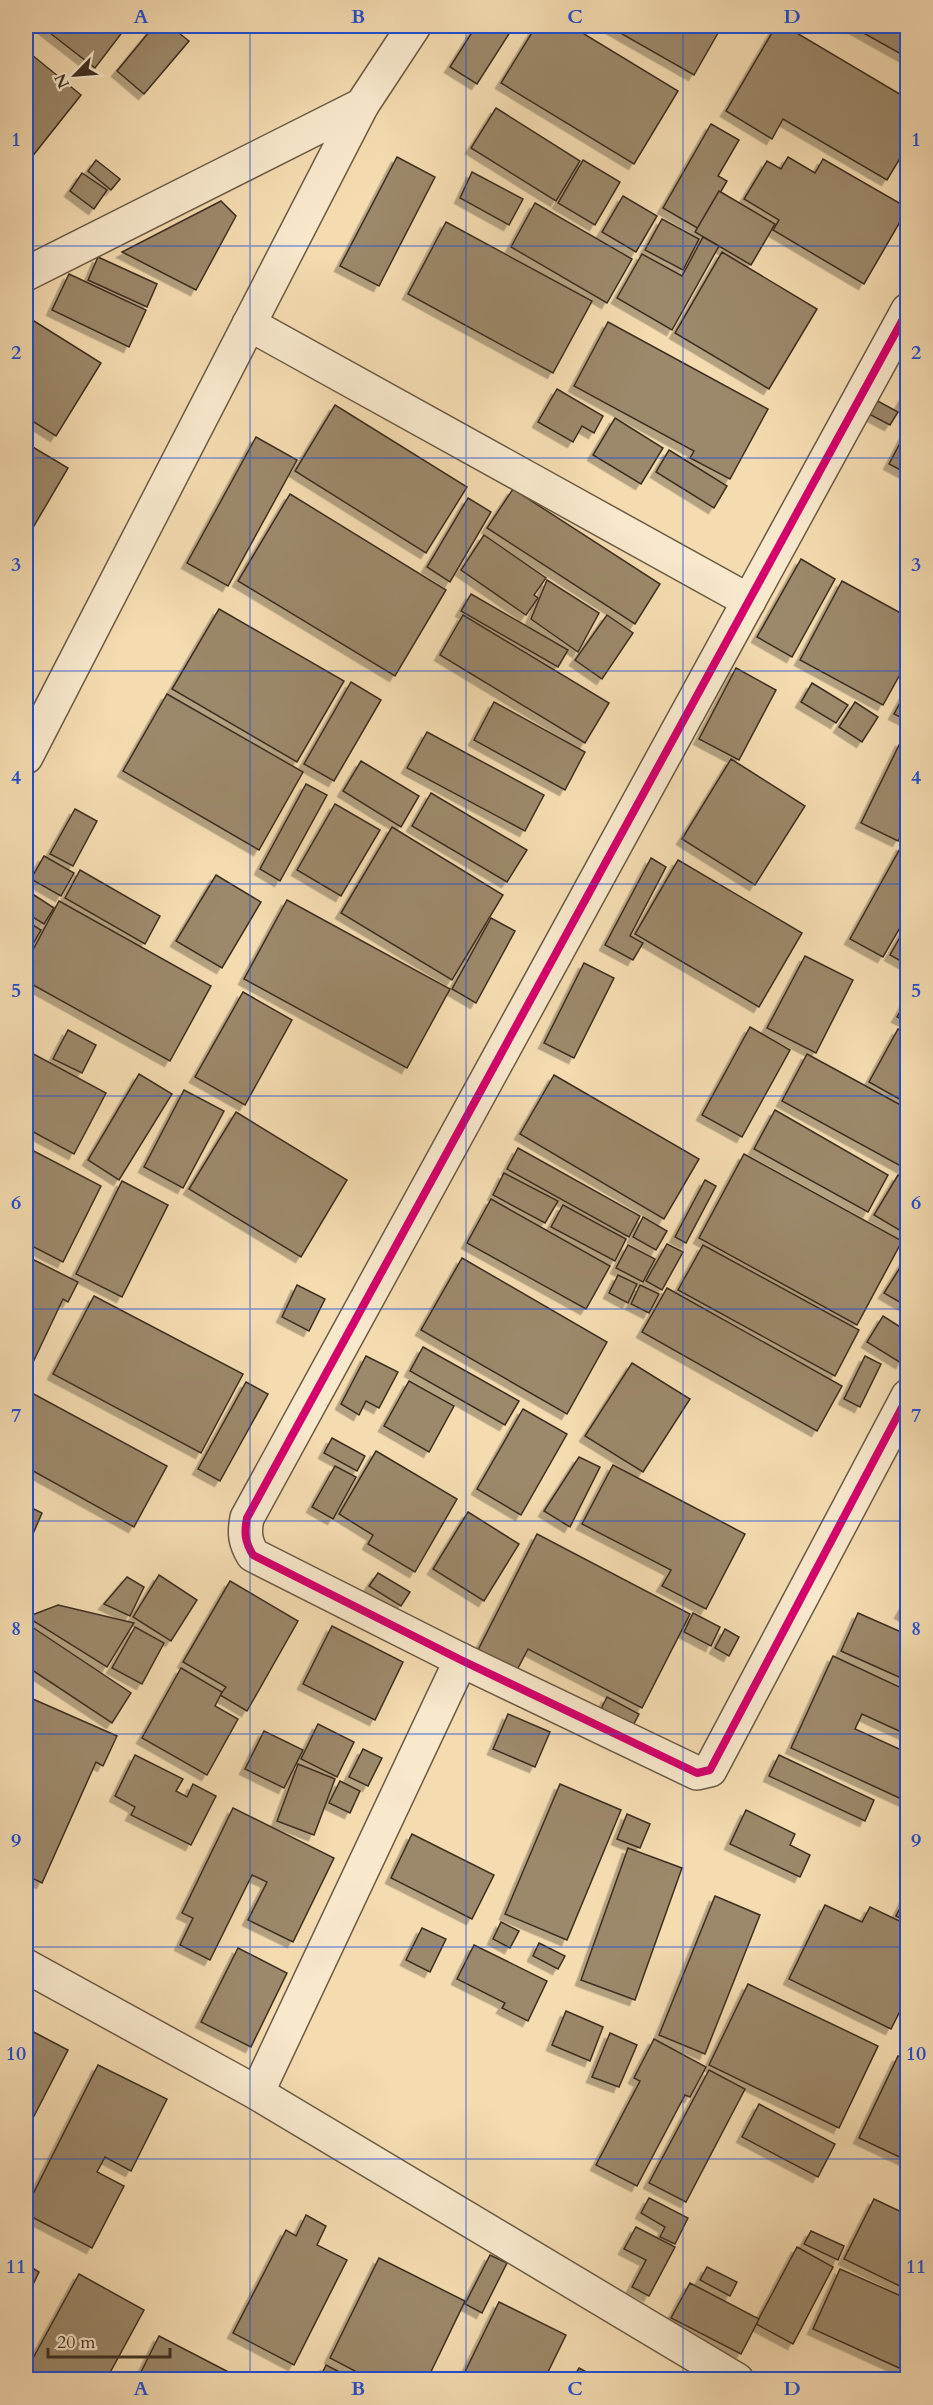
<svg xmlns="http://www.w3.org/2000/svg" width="933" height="2405" font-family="Cardo,serif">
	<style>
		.building { fill: #9c886b; stroke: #3d2f21; stroke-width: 1.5; filter: url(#shadow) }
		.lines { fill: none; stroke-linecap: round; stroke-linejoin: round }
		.minor-casing { stroke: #6b5a45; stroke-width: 36 }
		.minor { stroke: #f8e8cc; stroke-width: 33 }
		.cycleway-casing { stroke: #f8e8cc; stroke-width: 11 }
		.cycleway { stroke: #d6006c; stroke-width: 8 }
		.grid { fill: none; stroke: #1d4ed8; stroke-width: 1.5; stroke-opacity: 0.55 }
		.neatline { fill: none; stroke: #1d4ed8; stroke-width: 2 }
		.grid-label { font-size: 20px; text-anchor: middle; font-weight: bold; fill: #1d4ed8 }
	</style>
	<defs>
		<filter id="shadow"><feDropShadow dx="-5.5" dy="5.5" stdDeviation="0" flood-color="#0004"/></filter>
	</defs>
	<rect width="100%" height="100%" fill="#f4dbb0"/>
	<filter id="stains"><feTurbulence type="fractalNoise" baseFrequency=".00333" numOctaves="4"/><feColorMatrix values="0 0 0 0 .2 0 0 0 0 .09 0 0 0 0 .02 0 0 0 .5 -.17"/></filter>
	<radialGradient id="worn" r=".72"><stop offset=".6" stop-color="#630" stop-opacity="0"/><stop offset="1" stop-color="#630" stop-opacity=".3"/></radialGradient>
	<g class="building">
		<polygon points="41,26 127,26 95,68"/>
		<polygon points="154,26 170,26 189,41 144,94 117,71"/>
		<polygon points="476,26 514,26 477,84 450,67"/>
		<polygon points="536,26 571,26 678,91 634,164 501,83"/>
		<polygon points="608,26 722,26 694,75"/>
		<polygon points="776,26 785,26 908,99 908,145 887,180 783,119 772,139 726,111"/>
		<polygon points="851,26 908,26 908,58"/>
		<polygon points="26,50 81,95 27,163 26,161"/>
		<polygon points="496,108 580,161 556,201 471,148"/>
		<polygon points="711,124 739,140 718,176 727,181 699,229 663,208"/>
		<polygon points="397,157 435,177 379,286 340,266"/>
		<polygon points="788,157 815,173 823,159 908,208 864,284 773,230 779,220 744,199 767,161 781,169"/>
		<polygon points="96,160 120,179 111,190 88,171"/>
		<polygon points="583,160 620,182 595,225 558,203"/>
		<polygon points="472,172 523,199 509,225 460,198"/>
		<polygon points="82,173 107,190 94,209 70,191"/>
		<polygon points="719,191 775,224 751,265 695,232"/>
		<polygon points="623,196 657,216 636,252 602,232"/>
		<polygon points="221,201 236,216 196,290 122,252"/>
		<polygon points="535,203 632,259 607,303 511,247"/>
		<polygon points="662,219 699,239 683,270 645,250"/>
		<polygon points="446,222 592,301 553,373 408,294"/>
		<polygon points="703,237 719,246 672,330 617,298 642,254 682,276"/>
		<polygon points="722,252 817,309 769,389 675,333"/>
		<polygon points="98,257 157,284 147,307 88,280"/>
		<polygon points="69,274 146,310 129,347 52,310"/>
		<polygon points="26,316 101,363 56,436 26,417"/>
		<polygon points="608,322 768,409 730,479 690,458 694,451 574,386"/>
		<polygon points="557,389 603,416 594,433 582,426 573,442 538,422"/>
		<polygon points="908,390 908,408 900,404"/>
		<polygon points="874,399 898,412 890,425 867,413"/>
		<polygon points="335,405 467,487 426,553 295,471"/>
		<polygon points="615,418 663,448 641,484 593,455"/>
		<polygon points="908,428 908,474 889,464"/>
		<polygon points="256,437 297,460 228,586 187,563"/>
		<polygon points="26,443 68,468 31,531 26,528"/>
		<polygon points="669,450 727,486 714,508 656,472"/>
		<polygon points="513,489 660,584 635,624 487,528"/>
		<polygon points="290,494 446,590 395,676 238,581"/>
		<polygon points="468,498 491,512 450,582 427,567"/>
		<polygon points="484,535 546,578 534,595 538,598 526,615 461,570"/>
		<polygon points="801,559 835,579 792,657 757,637"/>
		<polygon points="547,580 599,613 578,652 531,619"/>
		<polygon points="842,581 908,617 908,660 883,705 800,660"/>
		<polygon points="471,594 568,650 558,667 461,611"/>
		<polygon points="219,609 344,681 297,762 172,689"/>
		<polygon points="463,615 609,703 585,743 440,655"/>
		<polygon points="607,615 633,633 602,679 575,660"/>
		<polygon points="736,668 776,690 739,760 699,739"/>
		<polygon points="351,682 381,700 334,781 304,764"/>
		<polygon points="812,683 848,705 836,723 801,702"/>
		<polygon points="908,688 908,721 894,714"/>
		<polygon points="167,694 303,772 259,850 123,771"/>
		<polygon points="494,702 585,752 565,790 474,740"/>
		<polygon points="855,702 878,717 862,742 839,727"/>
		<polygon points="427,732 544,795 525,831 407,768"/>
		<polygon points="901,741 908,745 908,823 898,841 861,823"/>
		<polygon points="731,759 805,806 755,885 682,839"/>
		<polygon points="361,761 419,796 401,827 343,791"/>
		<polygon points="306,784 327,795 280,881 260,869"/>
		<polygon points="431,793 527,850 507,882 412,826"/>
		<polygon points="335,804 380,830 341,896 297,870"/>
		<polygon points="75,809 97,821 73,866 50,854"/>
		<polygon points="392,827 503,895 452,980 341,913"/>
		<polygon points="902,845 908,848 908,914 883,957 850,939"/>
		<polygon points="44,856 74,873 61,896 31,879"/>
		<polygon points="651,858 666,867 630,936 643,943 633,960 605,945"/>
		<polygon points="678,860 802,933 759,1007 635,934"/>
		<polygon points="80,870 160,916 145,944 65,898"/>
		<polygon points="216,875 261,902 222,968 176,941"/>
		<polygon points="34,895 54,908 44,924 26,913"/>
		<polygon points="287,900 450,989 407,1068 244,979"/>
		<polygon points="59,901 211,986 170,1061 26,981 26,963"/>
		<polygon points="491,918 515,931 476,1003 452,989"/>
		<polygon points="26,921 41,930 26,956"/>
		<polygon points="908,923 908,965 890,955"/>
		<polygon points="805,956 853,980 816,1053 767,1028"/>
		<polygon points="584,963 614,978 574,1058 544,1043"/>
		<polygon points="243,992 292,1020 245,1105 195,1077"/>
		<polygon points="908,997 908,1022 897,1017"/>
		<polygon points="750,1027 790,1050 742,1137 702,1115"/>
		<polygon points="898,1029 908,1034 908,1104 869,1082"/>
		<polygon points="68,1030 96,1045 82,1073 53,1059"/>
		<polygon points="26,1050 106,1093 74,1154 26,1128"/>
		<polygon points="807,1054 908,1109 908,1170 782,1101"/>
		<polygon points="139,1074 172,1094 119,1180 88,1160"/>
		<polygon points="554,1075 699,1159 664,1219 520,1134"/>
		<polygon points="184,1090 224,1111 183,1188 144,1167"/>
		<polygon points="775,1110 888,1175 868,1212 754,1149"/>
		<polygon points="236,1112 347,1180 301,1257 189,1189"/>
		<polygon points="26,1147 101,1186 63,1262 26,1243"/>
		<polygon points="518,1148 640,1216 629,1237 507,1169"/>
		<polygon points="744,1154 902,1241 857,1325 699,1238"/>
		<polygon points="504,1173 558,1201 545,1223 493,1195"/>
		<polygon points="898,1175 908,1180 906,1234 874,1215"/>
		<polygon points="705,1180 716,1186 686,1243 675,1237"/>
		<polygon points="122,1181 168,1205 122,1297 76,1274"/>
		<polygon points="491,1199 610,1266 586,1309 467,1243"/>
		<polygon points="563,1205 626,1239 615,1261 551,1227"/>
		<polygon points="643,1217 667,1231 656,1250 633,1237"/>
		<polygon points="667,1244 683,1252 662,1290 646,1281"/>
		<polygon points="628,1245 655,1259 643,1282 616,1268"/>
		<polygon points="703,1245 859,1330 835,1376 678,1290"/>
		<polygon points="908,1255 908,1307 884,1293"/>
		<polygon points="26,1256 78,1282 68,1302 63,1299 26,1377"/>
		<polygon points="462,1258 607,1342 567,1414 421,1330"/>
		<polygon points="618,1275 637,1284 628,1303 609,1293"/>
		<polygon points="297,1285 325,1299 309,1331 282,1317"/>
		<polygon points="640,1285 659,1294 649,1313 631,1304"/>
		<polygon points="667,1288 842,1386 817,1431 642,1332"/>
		<polygon points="94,1296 243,1374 201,1453 53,1374"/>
		<polygon points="883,1316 908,1332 908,1351 901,1363 867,1342"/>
		<polygon points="423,1347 519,1401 505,1425 410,1371"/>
		<polygon points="366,1356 398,1372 379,1408 366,1401 359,1415 341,1404"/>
		<polygon points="865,1356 881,1364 860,1407 844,1399"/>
		<polygon points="632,1363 690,1399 643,1472 585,1436"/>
		<polygon points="409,1381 454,1406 429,1452 384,1426"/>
		<polygon points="246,1382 268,1394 220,1481 198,1469"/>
		<polygon points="30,1392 167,1466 134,1527 26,1467 26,1399"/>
		<polygon points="523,1409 567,1434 521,1515 477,1489"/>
		<polygon points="332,1438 365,1456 357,1471 324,1453"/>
		<polygon points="376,1451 457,1499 415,1572 368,1544 373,1535 339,1514"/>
		<polygon points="579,1457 600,1467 570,1527 544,1511"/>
		<polygon points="613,1465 745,1534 706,1609 662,1586 671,1570 582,1524"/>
		<polygon points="335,1466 356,1477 333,1519 312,1507"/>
		<polygon points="26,1505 42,1513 26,1550"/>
		<polygon points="468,1512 519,1544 484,1601 433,1569"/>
		<polygon points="537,1534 690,1614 642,1708 528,1649 517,1670 478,1650"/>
		<polygon points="378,1573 410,1592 401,1606 369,1586"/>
		<polygon points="159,1575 197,1600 171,1641 133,1617"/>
		<polygon points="127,1577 144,1587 130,1616 104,1604"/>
		<polygon points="230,1581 298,1621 247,1711 220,1695 226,1687 183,1662"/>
		<polygon points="908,1599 908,1617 900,1613"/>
		<polygon points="58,1605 134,1623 107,1667 27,1617"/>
		<polygon points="693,1613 720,1627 711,1646 684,1632"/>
		<polygon points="858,1613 908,1635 908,1681 841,1651"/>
		<polygon points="26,1623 131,1693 112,1723 26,1666"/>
		<polygon points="332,1626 403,1662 375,1720 303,1684"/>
		<polygon points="135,1627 164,1643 142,1684 112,1668"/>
		<polygon points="725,1629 739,1637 729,1656 715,1648"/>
		<polygon points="833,1656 908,1691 908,1735 862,1714 855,1729 908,1753 908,1802 791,1748"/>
		<polygon points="181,1668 222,1692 215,1706 238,1719 207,1775 142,1738"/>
		<polygon points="26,1696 117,1736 103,1766 96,1762 42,1883 26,1875"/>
		<polygon points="607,1697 639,1714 629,1733 597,1717"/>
		<polygon points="508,1714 550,1732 535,1767 493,1749"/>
		<polygon points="318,1724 354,1742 337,1777 301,1759"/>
		<polygon points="264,1731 303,1750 284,1788 245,1769"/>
		<polygon points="363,1749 382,1758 368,1786 349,1777"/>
		<polygon points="135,1755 183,1779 176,1791 187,1797 193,1784 216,1796 191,1845 131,1815 135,1807 115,1796"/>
		<polygon points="779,1755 874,1800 865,1821 769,1776"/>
		<polygon points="298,1764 335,1779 314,1835 277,1821"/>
		<polygon points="340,1781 360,1791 350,1813 329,1803"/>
		<polygon points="560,1784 621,1810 567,1940 505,1914"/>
		<polygon points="233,1808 334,1858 293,1942 248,1920 267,1882 252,1875 210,1960 180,1945 193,1918 182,1913"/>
		<polygon points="746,1810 795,1834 790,1845 810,1855 800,1877 730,1844"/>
		<polygon points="627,1814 650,1824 640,1848 617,1839"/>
		<polygon points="412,1834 494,1875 472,1919 391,1878"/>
		<polygon points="628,1848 682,1868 635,2000 581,1980"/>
		<polygon points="908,1892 908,1922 896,1916"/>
		<polygon points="715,1896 760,1915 705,2054 659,2035"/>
		<polygon points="825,1905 862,1922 870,1907 908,1925 902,1939 908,1942 908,1995 891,2029 789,1979"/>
		<polygon points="501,1922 519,1931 510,1948 493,1939"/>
		<polygon points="422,1928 446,1939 430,1972 406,1960"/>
		<polygon points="539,1943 565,1956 558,1969 533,1956"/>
		<polygon points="474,1945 547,1981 528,2021 502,2008 505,2003 457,1979"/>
		<polygon points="238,1948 287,1973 251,2047 201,2022"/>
		<polygon points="748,1984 878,2046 839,2128 709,2065"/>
		<polygon points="566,2011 603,2027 590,2061 552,2045"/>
		<polygon points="26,2028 68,2050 32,2120 26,2116"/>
		<polygon points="610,2033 637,2045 619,2087 592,2077"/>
		<polygon points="654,2039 706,2067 690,2097 685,2095 637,2186 596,2165 640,2081 634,2078"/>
		<polygon points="898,2056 908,2060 908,2161 859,2138"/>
		<polygon points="98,2065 167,2099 131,2171 105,2157 97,2172 124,2186 92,2248 26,2214 26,2208"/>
		<polygon points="709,2070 745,2089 686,2202 649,2183"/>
		<polygon points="759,2104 835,2144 818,2177 742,2137"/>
		<polygon points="649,2198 688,2218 675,2244 660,2237 665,2227 641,2213"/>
		<polygon points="874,2199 908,2215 908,2290 844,2259"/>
		<polygon points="306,2215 326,2226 317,2245 347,2260 294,2365 233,2333 286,2230 296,2236"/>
		<polygon points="636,2227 675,2247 649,2296 632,2287 646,2260 624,2249"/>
		<polygon points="811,2231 844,2246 838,2260 804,2244"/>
		<polygon points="797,2247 833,2267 793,2344 756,2324"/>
		<polygon points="490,2255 507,2263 482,2313 465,2304"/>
		<polygon points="379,2258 465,2301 427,2380 372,2380 330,2358"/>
		<polygon points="26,2264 39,2272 26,2299"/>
		<polygon points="707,2267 737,2282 730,2296 700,2280"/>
		<polygon points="840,2269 908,2299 908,2372 813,2329"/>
		<polygon points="79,2274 144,2310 106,2380 26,2380 26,2371"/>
		<polygon points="690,2283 759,2319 741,2354 671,2318"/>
		<polygon points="499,2302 566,2335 544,2380 461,2380"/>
		<polygon points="159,2336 242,2379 241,2380 137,2380"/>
		<polygon points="326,2365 355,2380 319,2380"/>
		<polygon points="579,2368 601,2380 572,2380"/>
	</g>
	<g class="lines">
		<defs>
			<g id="minor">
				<polyline points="26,274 362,105"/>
				<path d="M908,310L247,1518C244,1533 245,1542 253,1555L461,1660L697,1773L710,1770L908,1396"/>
				<polyline points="249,324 749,601"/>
				<polyline points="26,757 362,105 414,26"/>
				<polyline points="26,1966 257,2093 737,2380"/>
				<polyline points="257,2093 461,1660"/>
			</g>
		</defs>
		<use href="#minor" class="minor-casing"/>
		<use href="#minor" class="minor"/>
		<defs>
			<path id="cycleway" d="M908,310L247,1518C244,1533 245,1542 253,1555L461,1660L697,1773L710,1770L908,1396"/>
		</defs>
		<use href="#cycleway" class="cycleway-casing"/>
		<use href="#cycleway" class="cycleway"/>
	</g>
	<path class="grid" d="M250,26V2380M466,26V2380M683,26V2380M26,246H908M26,458H908M26,671H908M26,884H908M26,1096H908M26,1309H908M26,1521H908M26,1734H908M26,1947H908M26,2159H908"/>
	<rect width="933" height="2405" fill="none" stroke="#f4dbb0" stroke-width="66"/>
	<g transform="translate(75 75) rotate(245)" stroke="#f8e8cc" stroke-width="4.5" paint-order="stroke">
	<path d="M0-4.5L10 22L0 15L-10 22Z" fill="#3d2f21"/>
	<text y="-9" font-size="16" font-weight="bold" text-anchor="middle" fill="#3d2f21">N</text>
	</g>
	<path d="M48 2348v9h122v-9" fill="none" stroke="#3d2f21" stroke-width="3"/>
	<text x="57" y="2348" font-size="18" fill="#3d2f21" stroke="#f8e8cc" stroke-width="4.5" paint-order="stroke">20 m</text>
	<rect x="33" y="33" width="867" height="2339" class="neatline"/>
	<g class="grid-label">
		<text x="141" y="23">A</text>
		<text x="358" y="23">B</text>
		<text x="575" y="23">C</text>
		<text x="792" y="23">D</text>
		<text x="16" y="146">1</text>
		<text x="916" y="146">1</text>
		<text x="16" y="359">2</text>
		<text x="916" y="359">2</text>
		<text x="16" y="571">3</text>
		<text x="916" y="571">3</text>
		<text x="16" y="784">4</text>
		<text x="916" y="784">4</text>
		<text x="16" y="997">5</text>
		<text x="916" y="997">5</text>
		<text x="16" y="1209">6</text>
		<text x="916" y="1209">6</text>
		<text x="16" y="1422">7</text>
		<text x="916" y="1422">7</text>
		<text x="16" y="1635">8</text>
		<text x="916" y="1635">8</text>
		<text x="16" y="1847">9</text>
		<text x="916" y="1847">9</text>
		<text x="16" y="2060">10</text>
		<text x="916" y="2060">10</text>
		<text x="16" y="2273">11</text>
		<text x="916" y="2273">11</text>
		<text x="141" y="2395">A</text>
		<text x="358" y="2395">B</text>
		<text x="575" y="2395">C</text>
		<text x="792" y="2395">D</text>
	</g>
	<rect width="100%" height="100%" filter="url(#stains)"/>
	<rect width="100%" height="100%" fill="url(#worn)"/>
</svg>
